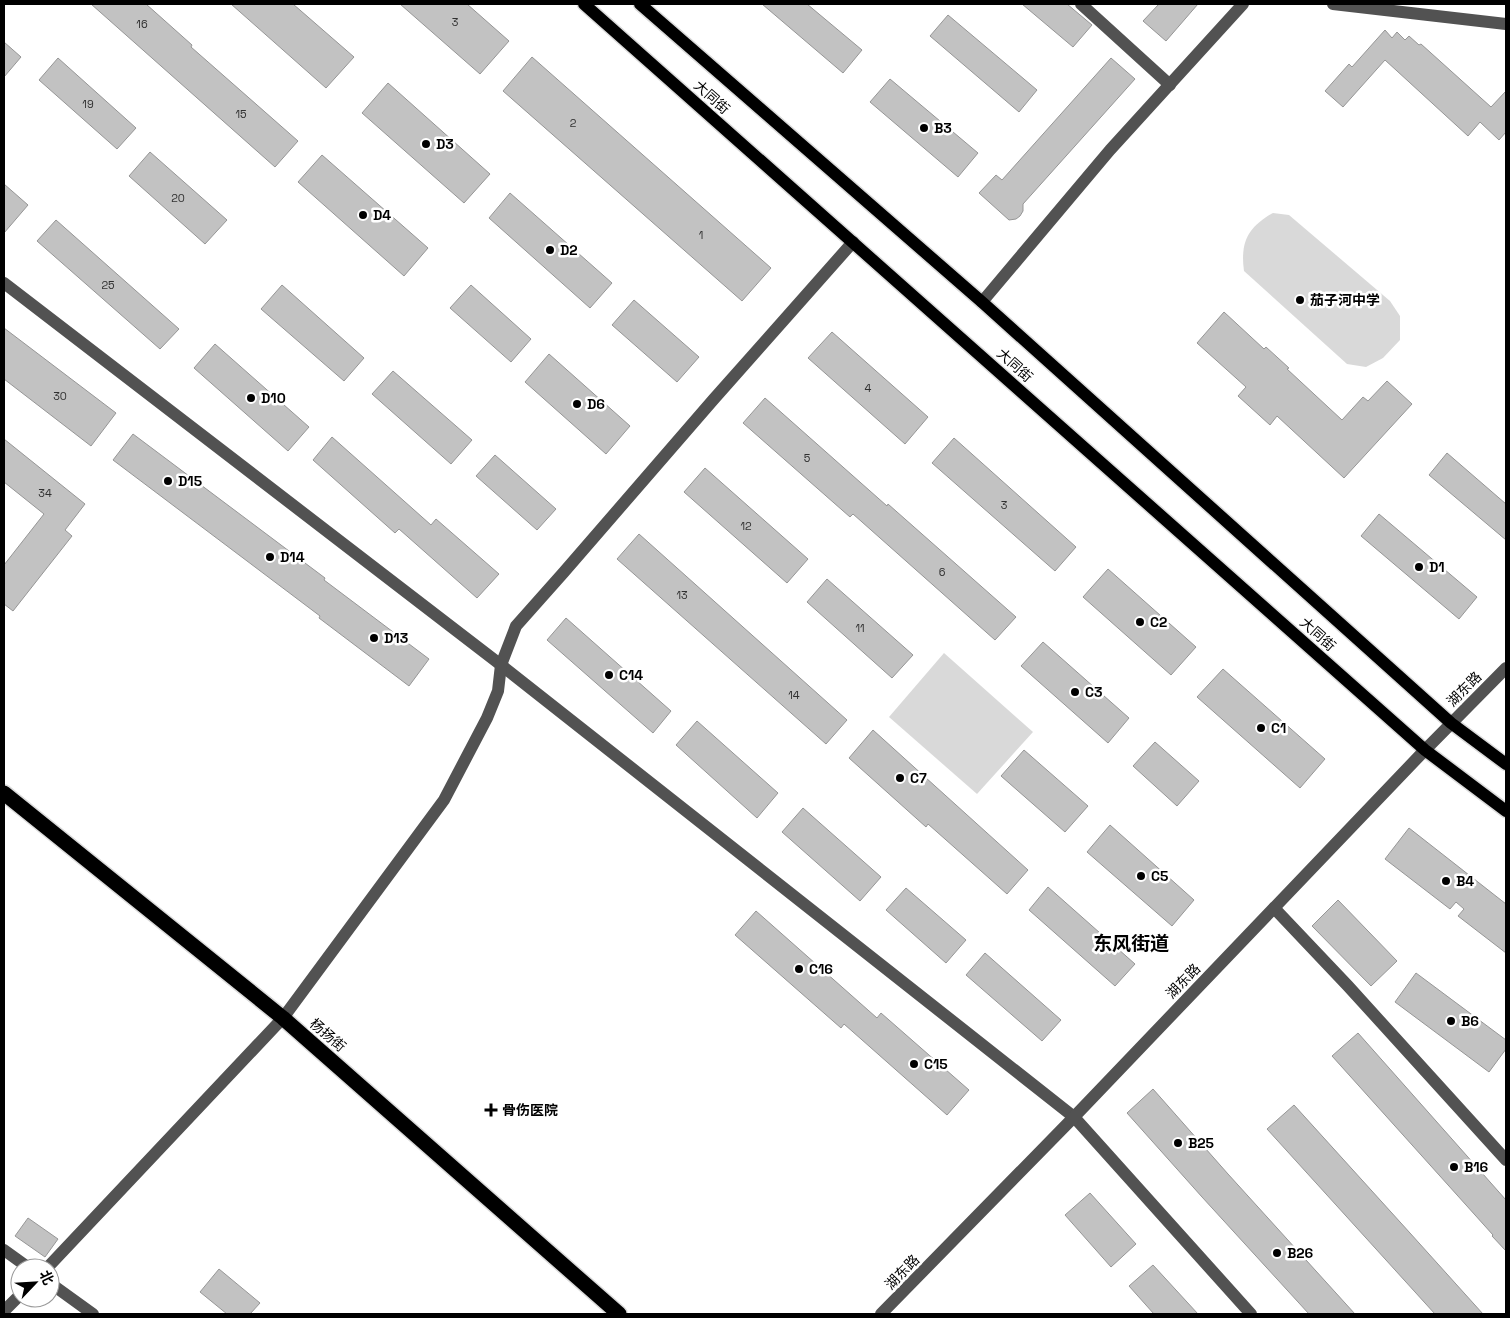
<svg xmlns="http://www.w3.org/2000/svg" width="1510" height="1318" font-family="'Space Grotesk','Noto Sans SC',sans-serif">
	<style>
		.green { fill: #d9d9d9 }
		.building { fill: #c2c2c2; stroke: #969696 }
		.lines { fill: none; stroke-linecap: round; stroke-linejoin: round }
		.major-casing { stroke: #dbdbdb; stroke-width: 15 }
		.highway-casing { stroke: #dbdbdb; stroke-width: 18 }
		.minor { stroke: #525252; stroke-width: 12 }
		.major { stroke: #000; stroke-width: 12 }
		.highway { stroke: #000; stroke-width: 15 }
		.poi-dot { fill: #000; stroke: #fff; stroke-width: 2 }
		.labels { text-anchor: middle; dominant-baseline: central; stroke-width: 5; stroke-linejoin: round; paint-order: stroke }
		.number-label { font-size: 11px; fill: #303030 }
		.street-label { font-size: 14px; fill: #000; stroke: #fff }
		.poi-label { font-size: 14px; font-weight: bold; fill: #000; stroke: #fff; text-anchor: start }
		.district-label { font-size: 19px; font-weight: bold; fill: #000; stroke: #fff }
	</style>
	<rect width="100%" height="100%" fill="#fff"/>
	<g class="green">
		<path d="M1273,213L1289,215L1390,301L1400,316V340L1383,358L1366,367L1347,364L1244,271C1240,242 1248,227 1273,213Z"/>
		<polygon points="944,653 1033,732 977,794 889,717"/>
	</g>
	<g class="building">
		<polygon points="91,4 146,4 192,45 191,47 298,141 275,167"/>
		<polygon points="231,4 293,4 354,57 326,88"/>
		<polygon points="400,4 467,4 509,41 480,74"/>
		<polygon points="762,4 807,4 862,50 843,73"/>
		<polygon points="1022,4 1067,4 1092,25 1073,47"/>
		<polygon points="1159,4 1198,4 1166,41 1143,21"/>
		<polygon points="948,15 1037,90 1019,112 930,36"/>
		<polygon points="1385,30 1392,38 1397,32 1405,40 1409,36 1419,45 1421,44 1491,107 1506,91 1506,132 1499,140 1480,122 1468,136 1385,60 1343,107 1325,91 1349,64 1352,67"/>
		<polygon points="4,42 21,57 4,77"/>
		<polygon points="532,57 771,268 742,301 503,91"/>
		<polygon points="58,58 136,128 117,149 39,80"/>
		<polygon points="1111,58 1135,79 1023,204 1023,211 1020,216 1016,219 1009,220 979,193 996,175 1002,180"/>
		<polygon points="890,79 978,153 958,177 870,102"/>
		<polygon points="388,83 490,174 464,203 362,113"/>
		<polygon points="150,152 227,220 205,244 129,176"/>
		<polygon points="322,155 428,248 404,276 298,182"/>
		<polygon points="4,184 28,205 4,233"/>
		<polygon points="510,193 612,283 590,308 489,218"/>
		<polygon points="56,220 179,329 160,349 37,241"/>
		<polygon points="282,285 364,358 344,381 261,309"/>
		<polygon points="471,285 531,339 511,362 450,308"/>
		<polygon points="634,300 699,357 677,382 612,325"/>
		<polygon points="1224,312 1264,349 1266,347 1289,368 1287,369 1342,420 1363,397 1368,401 1387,381 1412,404 1344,478 1277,416 1270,425 1238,396 1246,387 1197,343"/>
		<polygon points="4,328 116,413 91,446 4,379"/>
		<polygon points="832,332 928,417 905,444 808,358"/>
		<polygon points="215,344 309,427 288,451 194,368"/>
		<polygon points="549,354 630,426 606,454 525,382"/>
		<polygon points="393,371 472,440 451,464 372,394"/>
		<polygon points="765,398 887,506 888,504 1016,617 995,640 853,514 850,517 743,423"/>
		<polygon points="133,434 325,578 324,580 429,659 409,686 319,618 320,616 113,460"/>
		<polygon points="332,437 431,525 436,519 499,574 477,598 399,529 395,533 313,460"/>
		<polygon points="954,438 1076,547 1055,571 932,463"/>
		<polygon points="4,439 85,504 65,530 72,536 13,611 4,604 4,565 44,514 4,482"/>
		<polygon points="1447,453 1506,504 1506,540 1429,475"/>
		<polygon points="495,455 556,509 537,530 476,476"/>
		<polygon points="705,468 808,559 787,583 684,492"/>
		<polygon points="1379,514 1477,597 1459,619 1361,536"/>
		<polygon points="639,534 847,720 826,744 617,559"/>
		<polygon points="1108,569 1196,647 1171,675 1083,597"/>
		<polygon points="827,579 913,655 892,678 807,602"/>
		<polygon points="566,618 671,711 653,733 547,640"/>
		<polygon points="1043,642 1129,718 1108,743 1021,666"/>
		<polygon points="1223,669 1325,759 1300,788 1197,697"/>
		<polygon points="697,721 778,793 757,818 676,745"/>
		<polygon points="873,730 1028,870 1007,894 928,824 926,827 849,758"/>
		<polygon points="1155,742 1199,781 1177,806 1133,766"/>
		<polygon points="1024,750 1088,806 1065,832 1001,776"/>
		<polygon points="803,808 881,877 860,901 782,832"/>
		<polygon points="1110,825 1194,900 1172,926 1087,852"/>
		<polygon points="1409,828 1506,904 1506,953 1458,916 1464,909 1456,902 1450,909 1385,859"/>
		<polygon points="1048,887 1135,964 1115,986 1029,910"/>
		<polygon points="906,888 966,940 946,963 886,910"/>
		<polygon points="1338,900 1397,961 1371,986 1312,926"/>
		<polygon points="756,911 877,1018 881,1013 969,1090 947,1115 844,1024 841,1028 735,935"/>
		<polygon points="985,953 1061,1020 1042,1041 966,975"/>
		<polygon points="1416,973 1506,1040 1506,1049 1489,1072 1395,1002"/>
		<polygon points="1358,1033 1506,1200 1506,1251 1492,1236 1493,1235 1332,1056"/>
		<polygon points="1153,1089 1228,1174 1355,1314 1309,1314 1202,1197 1127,1113"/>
		<polygon points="1294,1105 1410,1233 1483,1314 1435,1314 1267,1129"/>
		<polygon points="1090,1193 1136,1244 1111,1267 1065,1215"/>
		<polygon points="28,1218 58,1239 45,1257 15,1236"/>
		<polygon points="1153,1265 1198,1314 1154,1314 1129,1286"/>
		<polygon points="219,1269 260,1303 250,1314 227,1314 200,1292"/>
	</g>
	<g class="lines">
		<defs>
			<g id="major">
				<polyline points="584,4 1425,750 1506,811"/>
				<polyline points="640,4 982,302 1451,723 1506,764"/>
			</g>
			<polyline id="highway" points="4,793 283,1018 619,1314"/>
		</defs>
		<use href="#major" class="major-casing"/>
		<use href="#highway" class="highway-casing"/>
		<g class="minor">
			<polyline points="1081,4 1170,85"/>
			<polyline points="1333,4 1506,24"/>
			<polyline points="4,283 501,665 1074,1117 1251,1314"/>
			<polyline points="982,302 1110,150 1243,4"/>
			<polyline points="1274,908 1348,986 1506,1160"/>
			<polyline points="4,1250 29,1268"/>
			<polyline points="47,1268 283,1018 444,800 487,718 498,691 501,665 516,626 564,572 713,400 853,242"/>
			<polyline points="50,1283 93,1314"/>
			<polyline points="4,1311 20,1295"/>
			<polyline points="881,1314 1074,1117 1425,750 1506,668"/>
		</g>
		<use href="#major" class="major"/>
		<use href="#highway" class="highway"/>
	</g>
	<g class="poi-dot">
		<circle cx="924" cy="128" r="5"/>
		<circle cx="426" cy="144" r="5"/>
		<circle cx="363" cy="215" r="5"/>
		<circle cx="550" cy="250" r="5"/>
		<circle cx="1300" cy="300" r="5"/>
		<circle cx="251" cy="398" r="5"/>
		<circle cx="577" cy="404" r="5"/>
		<circle cx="168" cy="481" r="5"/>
		<circle cx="270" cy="557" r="5"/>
		<circle cx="1419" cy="567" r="5"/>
		<circle cx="1140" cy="622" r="5"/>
		<circle cx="374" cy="638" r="5"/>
		<circle cx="609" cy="675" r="5"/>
		<circle cx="1075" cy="692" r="5"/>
		<circle cx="1261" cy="728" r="5"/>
		<circle cx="900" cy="778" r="5"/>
		<circle cx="1141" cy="876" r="5"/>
		<circle cx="1446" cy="881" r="5"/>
		<circle cx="799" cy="969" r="5"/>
		<circle cx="1451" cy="1021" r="5"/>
		<circle cx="914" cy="1064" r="5"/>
		<path d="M488.5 1102.5h5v5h5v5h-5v5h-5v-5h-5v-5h5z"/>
		<circle cx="1178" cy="1143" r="5"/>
		<circle cx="1454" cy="1167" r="5"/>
		<circle cx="1277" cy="1253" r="5"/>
	</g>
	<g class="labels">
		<g class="number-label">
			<text x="455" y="22">3</text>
			<text x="142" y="24">16</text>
			<text x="88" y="104">19</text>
			<text x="241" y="114">15</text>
			<text x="573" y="123">2</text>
			<text x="178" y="198">20</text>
			<text x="701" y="235">1</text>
			<text x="108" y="285">25</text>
			<text x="868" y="388">4</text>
			<text x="60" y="396">30</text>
			<text x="807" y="458">5</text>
			<text x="45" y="493">34</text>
			<text x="1004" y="505">3</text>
			<text x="746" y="526">12</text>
			<text x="942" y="572">6</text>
			<text x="682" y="595">13</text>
			<text x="860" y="628">11</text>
			<text x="794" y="695">14</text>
		</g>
		<g class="street-label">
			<text transform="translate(712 97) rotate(42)">大同街</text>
			<text transform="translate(1015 365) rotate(42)">大同街</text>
			<text transform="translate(1318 634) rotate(42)">大同街</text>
			<text transform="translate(1464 689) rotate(-45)">湖东路</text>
			<text transform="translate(1183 981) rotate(-46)">湖东路</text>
			<text transform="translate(328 1035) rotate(41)">杨扬街</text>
			<text transform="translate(902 1272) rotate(-46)">湖东路</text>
		</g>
		<g class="poi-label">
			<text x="934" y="128">B3</text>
			<text x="436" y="144">D3</text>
			<text x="373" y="215">D4</text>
			<text x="560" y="250">D2</text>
			<text x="1310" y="300">茄子河中学</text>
			<text x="261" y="398">D10</text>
			<text x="587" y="404">D6</text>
			<text x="178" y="481">D15</text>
			<text x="280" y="557">D14</text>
			<text x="1429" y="567">D1</text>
			<text x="1150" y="622">C2</text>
			<text x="384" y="638">D13</text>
			<text x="619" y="675">C14</text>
			<text x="1085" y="692">C3</text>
			<text x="1271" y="728">C1</text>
			<text x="910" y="778">C7</text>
			<text x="1151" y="876">C5</text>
			<text x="1456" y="881">B4</text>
			<text x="809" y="969">C16</text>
			<text x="1461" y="1021">B6</text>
			<text x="924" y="1064">C15</text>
			<text x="502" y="1110">骨伤医院</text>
			<text x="1188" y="1143">B25</text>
			<text x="1464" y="1167">B16</text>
			<text x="1287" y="1253">B26</text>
		</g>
		<g class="district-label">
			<text x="1131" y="943">东风街道</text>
		</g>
	</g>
	<rect width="1510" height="1318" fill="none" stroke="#000000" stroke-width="10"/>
	<g transform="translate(35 1283) rotate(65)"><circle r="24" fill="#ffffff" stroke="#999999"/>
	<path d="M0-4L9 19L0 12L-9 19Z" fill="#000000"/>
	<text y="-8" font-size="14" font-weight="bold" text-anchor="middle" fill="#000000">北</text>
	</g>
</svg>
